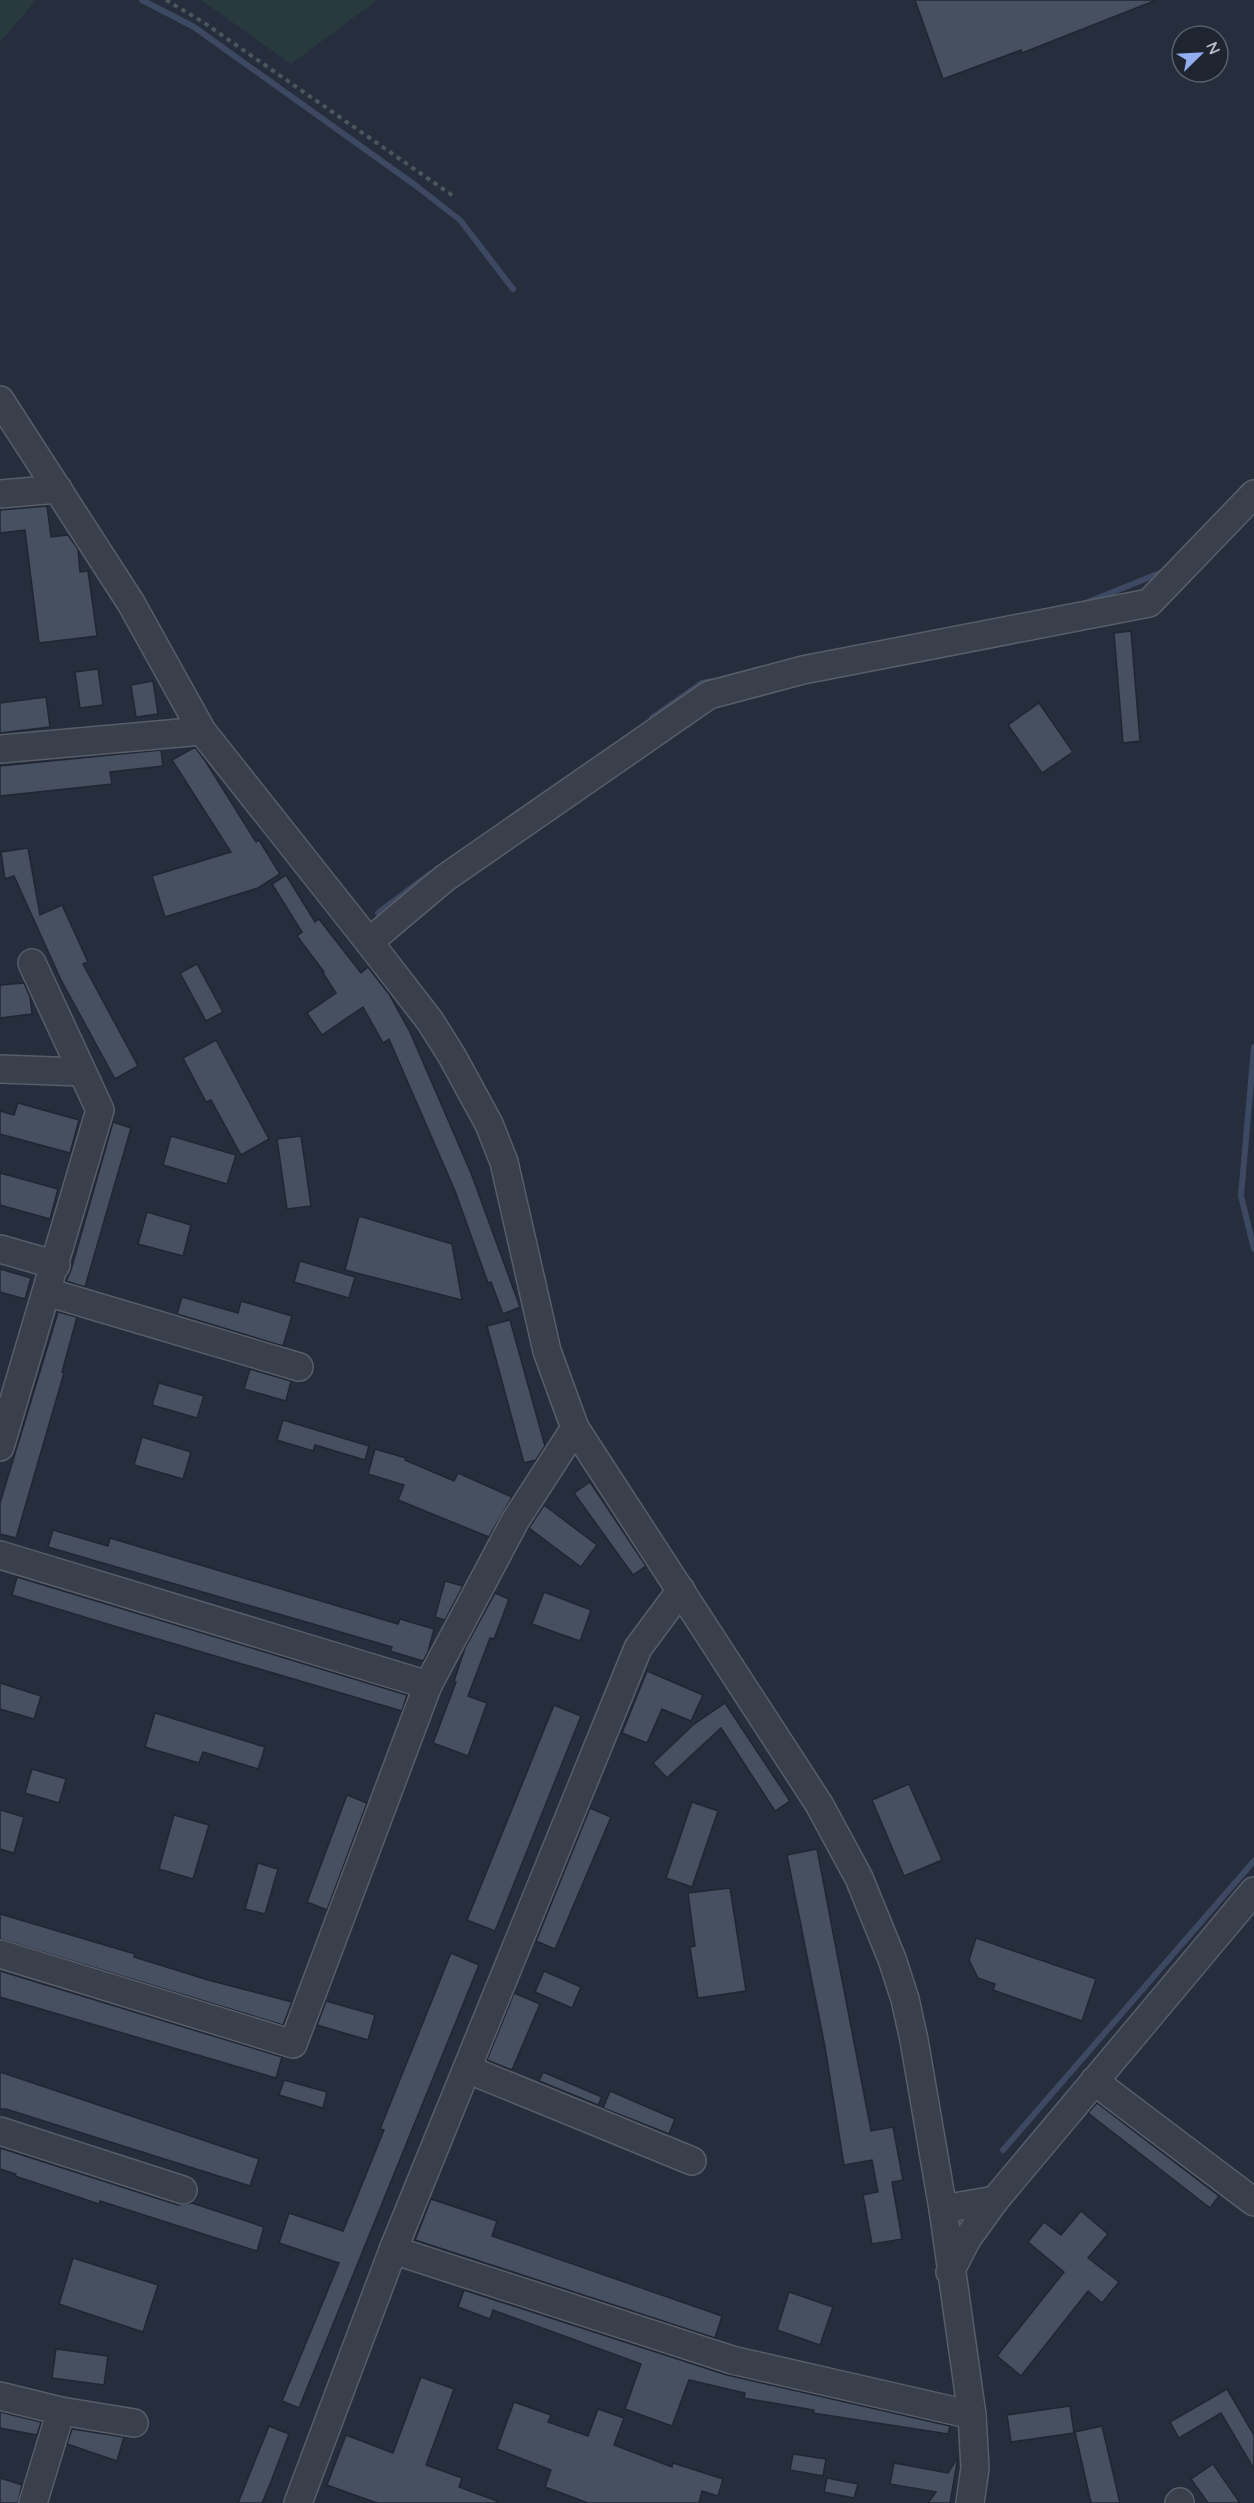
<svg xmlns="http://www.w3.org/2000/svg" width="1254" height="2503" font-family="Quicksand,sans-serif">
	<style>
		.green { fill: #293a3e }
		.lines { fill: none; stroke-linecap: round; stroke-linejoin: round }
		.stream { stroke: #3d4963; stroke-width: 6 }
		.building { fill: #475060; stroke: #212633; stroke-width: 1.5 }
		.minor-casing { stroke: #585d6a; stroke-width: 30 }
		.path { stroke: #48575c; stroke-width: 4; stroke-dasharray: 4.5 4.5; stroke-linecap: butt }
		.minor { stroke: #3a3f4c; stroke-width: 27 }
	</style>
	<rect width="100%" height="100%" fill="#262d3c"/>
	<g class="green">
		<polygon points="0,0 36,0 0,42"/>
		<polygon points="201,0 377,0 291,64"/>
	</g>
	<g class="lines">
		<g class="stream">
			<polyline points="142,0 194,27 415,185 460,220 513,289"/>
			<polyline points="1088,602 1165,571"/>
			<polyline points="652,718 702,683 712,681"/>
			<polyline points="378,913 430,874"/>
			<polyline points="1254,1047 1241,1196 1254,1249"/>
			<polyline points="1003,2150 1254,1861"/>
		</g>
	</g>
	<g class="building">
		<polygon points="915,0 1154,0 1154,1 1022,53 1021,50 943,79"/>
		<polygon points="47,506 51,537 68,535 78,549 80,572 88,571 97,636 39,643 25,530 0,533 0,510"/>
		<polygon points="1131,631 1140,741 1123,743 1114,633"/>
		<polygon points="98,669 103,705 80,708 75,672"/>
		<polygon points="153,681 158,714 136,717 131,685"/>
		<polygon points="46,697 50,727 0,733 0,703"/>
		<polygon points="1039,703 1073,752 1042,773 1008,725"/>
		<polygon points="195,747 206,762 256,842 259,840 280,874 258,888 165,917 152,876 231,852 172,760"/>
		<polygon points="161,750 163,766 110,772 112,784 0,796 0,766"/>
		<polygon points="28,848 40,915 62,905 88,962 83,964 138,1066 115,1079 61,980 14,876 5,879 1,852"/>
		<polygon points="286,875 315,922 319,919 361,973 368,967 389,994 410,1032 471,1173 520,1307 503,1314 491,1282 488,1283 455,1191 389,1039 383,1043 363,1007 322,1035 307,1013 336,993 323,973 324,972 297,936 302,932 272,884"/>
		<polygon points="197,964 223,1012 206,1021 180,973"/>
		<polygon points="24,983 30,997 32,1014 0,1018 0,985"/>
		<polygon points="216,1040 269,1139 241,1155 211,1100 206,1102 183,1058"/>
		<polygon points="18,1103 79,1120 70,1153 0,1134 0,1111 14,1115"/>
		<polygon points="113,1122 131,1128 85,1287 66,1281 71,1270"/>
		<polygon points="171,1136 236,1155 227,1184 163,1165"/>
		<polygon points="301,1136 311,1206 287,1209 277,1139"/>
		<polygon points="0,1173 58,1189 50,1219 0,1205"/>
		<polygon points="147,1212 191,1225 183,1256 138,1244"/>
		<polygon points="359,1216 452,1244 462,1300 345,1270"/>
		<polygon points="300,1261 355,1277 349,1298 294,1282"/>
		<polygon points="0,1269 31,1278 25,1299 0,1292"/>
		<polygon points="182,1297 238,1313 241,1301 292,1316 283,1346 177,1314"/>
		<polygon points="58,1312 77,1317 62,1372 64,1373 16,1538 0,1534 0,1503"/>
		<polygon points="510,1320 545,1446 536,1460 524,1463 487,1326"/>
		<polygon points="250,1369 291,1381 286,1401 244,1389"/>
		<polygon points="159,1383 204,1396 197,1418 152,1405"/>
		<polygon points="283,1420 369,1446 365,1460 315,1445 313,1451 277,1440"/>
		<polygon points="142,1437 191,1452 183,1479 134,1465"/>
		<polygon points="375,1449 406,1458 405,1460 454,1481 458,1473 512,1497 489,1537 398,1500 404,1485 368,1474"/>
		<polygon points="590,1482 646,1566 633,1575 574,1493"/>
		<polygon points="544,1505 597,1545 581,1567 529,1528"/>
		<polygon points="53,1530 108,1546 110,1538 398,1624 400,1619 434,1629 428,1652 423,1661 390,1651 392,1647 48,1547"/>
		<polygon points="17,1577 407,1695 402,1711 124,1629 12,1595"/>
		<polygon points="445,1581 463,1586 445,1620 435,1617"/>
		<polygon points="544,1592 591,1610 580,1641 532,1624"/>
		<polygon points="495,1593 509,1599 494,1639 490,1638 468,1696 487,1703 468,1756 433,1743 456,1682 454,1681 465,1648"/>
		<polygon points="647,1671 703,1695 691,1721 662,1709 647,1743 622,1733"/>
		<polygon points="0,1683 41,1696 34,1719 0,1709"/>
		<polygon points="725,1703 790,1801 775,1811 721,1728 667,1778 653,1763 693,1725"/>
		<polygon points="554,1705 581,1716 495,1931 467,1920"/>
		<polygon points="155,1713 265,1747 258,1769 203,1752 199,1763 145,1747"/>
		<polygon points="32,1769 66,1779 59,1803 25,1793"/>
		<polygon points="909,1784 942,1860 904,1876 872,1800"/>
		<polygon points="347,1795 367,1803 327,1910 307,1902"/>
		<polygon points="692,1802 718,1811 692,1887 666,1878"/>
		<polygon points="590,1808 611,1817 555,1949 536,1941"/>
		<polygon points="0,1810 24,1817 14,1853 0,1849"/>
		<polygon points="174,1815 209,1825 193,1879 159,1869"/>
		<polygon points="817,1849 871,2131 893,2127 903,2180 892,2182 902,2239 872,2244 863,2195 878,2192 872,2160 844,2165 825,2047 787,1855"/>
		<polygon points="258,1863 278,1869 265,1914 245,1909"/>
		<polygon points="730,1888 746,1991 698,1998 690,1947 695,1946 688,1893"/>
		<polygon points="0,1914 135,1954 134,1957 208,1980 292,2002 283,2025 0,1939"/>
		<polygon points="976,1938 1096,1979 1082,2021 993,1990 995,1984 978,1978 969,1960"/>
		<polygon points="451,1953 479,1965 299,2408 282,2401 339,2263 279,2243 289,2213 343,2231 384,2130 380,2129"/>
		<polygon points="0,1971 282,2057 276,2078 0,1997"/>
		<polygon points="544,1971 581,1987 572,2008 535,1992"/>
		<polygon points="514,1993 540,2004 512,2070 487,2060"/>
		<polygon points="326,2001 375,2015 368,2040 317,2025"/>
		<polygon points="0,2072 259,2159 250,2186 6,2109 0,2109"/>
		<polygon points="543,2072 602,2097 598,2105 539,2081"/>
		<polygon points="284,2080 327,2092 323,2108 279,2095"/>
		<polygon points="610,2091 675,2119 669,2134 603,2108"/>
		<polygon points="1097,2103 1219,2196 1210,2208 1088,2113"/>
		<polygon points="0,2148 178,2205 192,2203 264,2227 257,2251 100,2201 99,2204 15,2176 16,2174 0,2169"/>
		<polygon points="431,2199 497,2221 492,2236 722,2316 715,2338 415,2240"/>
		<polygon points="1081,2211 1108,2234 1088,2258 1119,2282 1102,2303 1088,2291 1021,2376 997,2356 1064,2272 1028,2242 1044,2222 1061,2235"/>
		<polygon points="73,2258 158,2285 143,2332 59,2304"/>
		<polygon points="464,2290 727,2375 950,2426 948,2434 813,2413 814,2410 744,2398 745,2393 689,2380 672,2426 625,2409 641,2364 493,2310 490,2319 458,2307"/>
		<polygon points="789,2292 833,2307 820,2345 777,2330"/>
		<polygon points="56,2349 108,2356 104,2385 52,2378"/>
		<polygon points="421,2377 454,2389 426,2465 462,2478 459,2487 497,2501 496,2503 377,2503 327,2485 346,2435 393,2453"/>
		<polygon points="1227,2389 1254,2435 1254,2469 1221,2413 1179,2438 1170,2422"/>
		<polygon points="514,2402 551,2415 548,2422 588,2436 598,2409 624,2418 614,2445 672,2467 673,2463 723,2479 718,2496 702,2491 699,2503 588,2503 545,2487 551,2470 497,2449"/>
		<polygon points="1070,2406 1074,2433 1011,2442 1007,2415"/>
		<polygon points="0,2412 41,2422 37,2435 0,2428"/>
		<polygon points="269,2426 289,2434 272,2479 262,2503 238,2503"/>
		<polygon points="1102,2426 1120,2503 1091,2503 1075,2432"/>
		<polygon points="72,2429 124,2437 117,2461 67,2444"/>
		<polygon points="793,2454 826,2459 823,2476 790,2470"/>
		<polygon points="958,2457 950,2503 928,2503 936,2492 890,2484 894,2463 948,2473"/>
		<polygon points="1213,2464 1240,2503 1208,2503 1191,2479"/>
		<polygon points="0,2478 22,2485 18,2503 0,2503"/>
		<polygon points="827,2478 858,2484 854,2498 824,2492"/>
	</g>
	<g class="lines">
		<defs>
			<g id="minor">
				<polyline points="0,400 131,603 202,731 369,942 430,1021 452,1056 489,1124 504,1162 547,1351 575,1428 819,1804 859,1878 892,1959 905,1999 914,2040 943,2209 972,2415 975,2468 970,2503"/>
				<polyline points="0,494 58,489"/>
				<polyline points="0,749 202,731"/>
				<polyline points="369,942 445,878 709,695 803,670 1149,603 1254,494"/>
				<polyline points="0,1069 81,1072"/>
				<polyline points="0,1249 56,1265"/>
				<polyline points="47,1292 299,1367"/>
				<polyline points="0,1447 100,1110 32,963"/>
				<polyline points="0,1555 428,1685"/>
				<polyline points="0,1954 293,2044 428,1685 515,1521 575,1428"/>
				<polyline points="467,2069 692,2161"/>
				<polyline points="1094,2081 1254,2202"/>
				<polyline points="0,2131 183,2190"/>
				<polyline points="943,2209 995,2200"/>
				<polyline points="393,2250 732,2360 972,2415"/>
				<polyline points="950,2272 967,2239 995,2200 1254,1891"/>
				<polyline points="0,2396 61,2411 33,2503"/>
				<polyline points="61,2411 134,2423"/>
				<polyline points="298,2503 393,2250 638,1648 681,1590"/>
				<polyline points="1179,2503 1180,2502"/>
			</g>
		</defs>
		<use href="#minor" class="minor-casing"/>
		<polyline class="path" points="166,0 203,22 456,198"/>
		<use href="#minor" class="minor"/>
	</g>
	<g transform="translate(1200 54) rotate(66)"><circle r="28" fill="#1f2431" stroke="#5b606d" stroke-width="1.5"/>
	<path d="M0-4.5L10 22L0 15L-10 22Z" fill="#93adef"/>
	<text y="-9" font-size="16" font-weight="bold" text-anchor="middle" fill="#b6bbc7">N</text>
	</g>
</svg>
